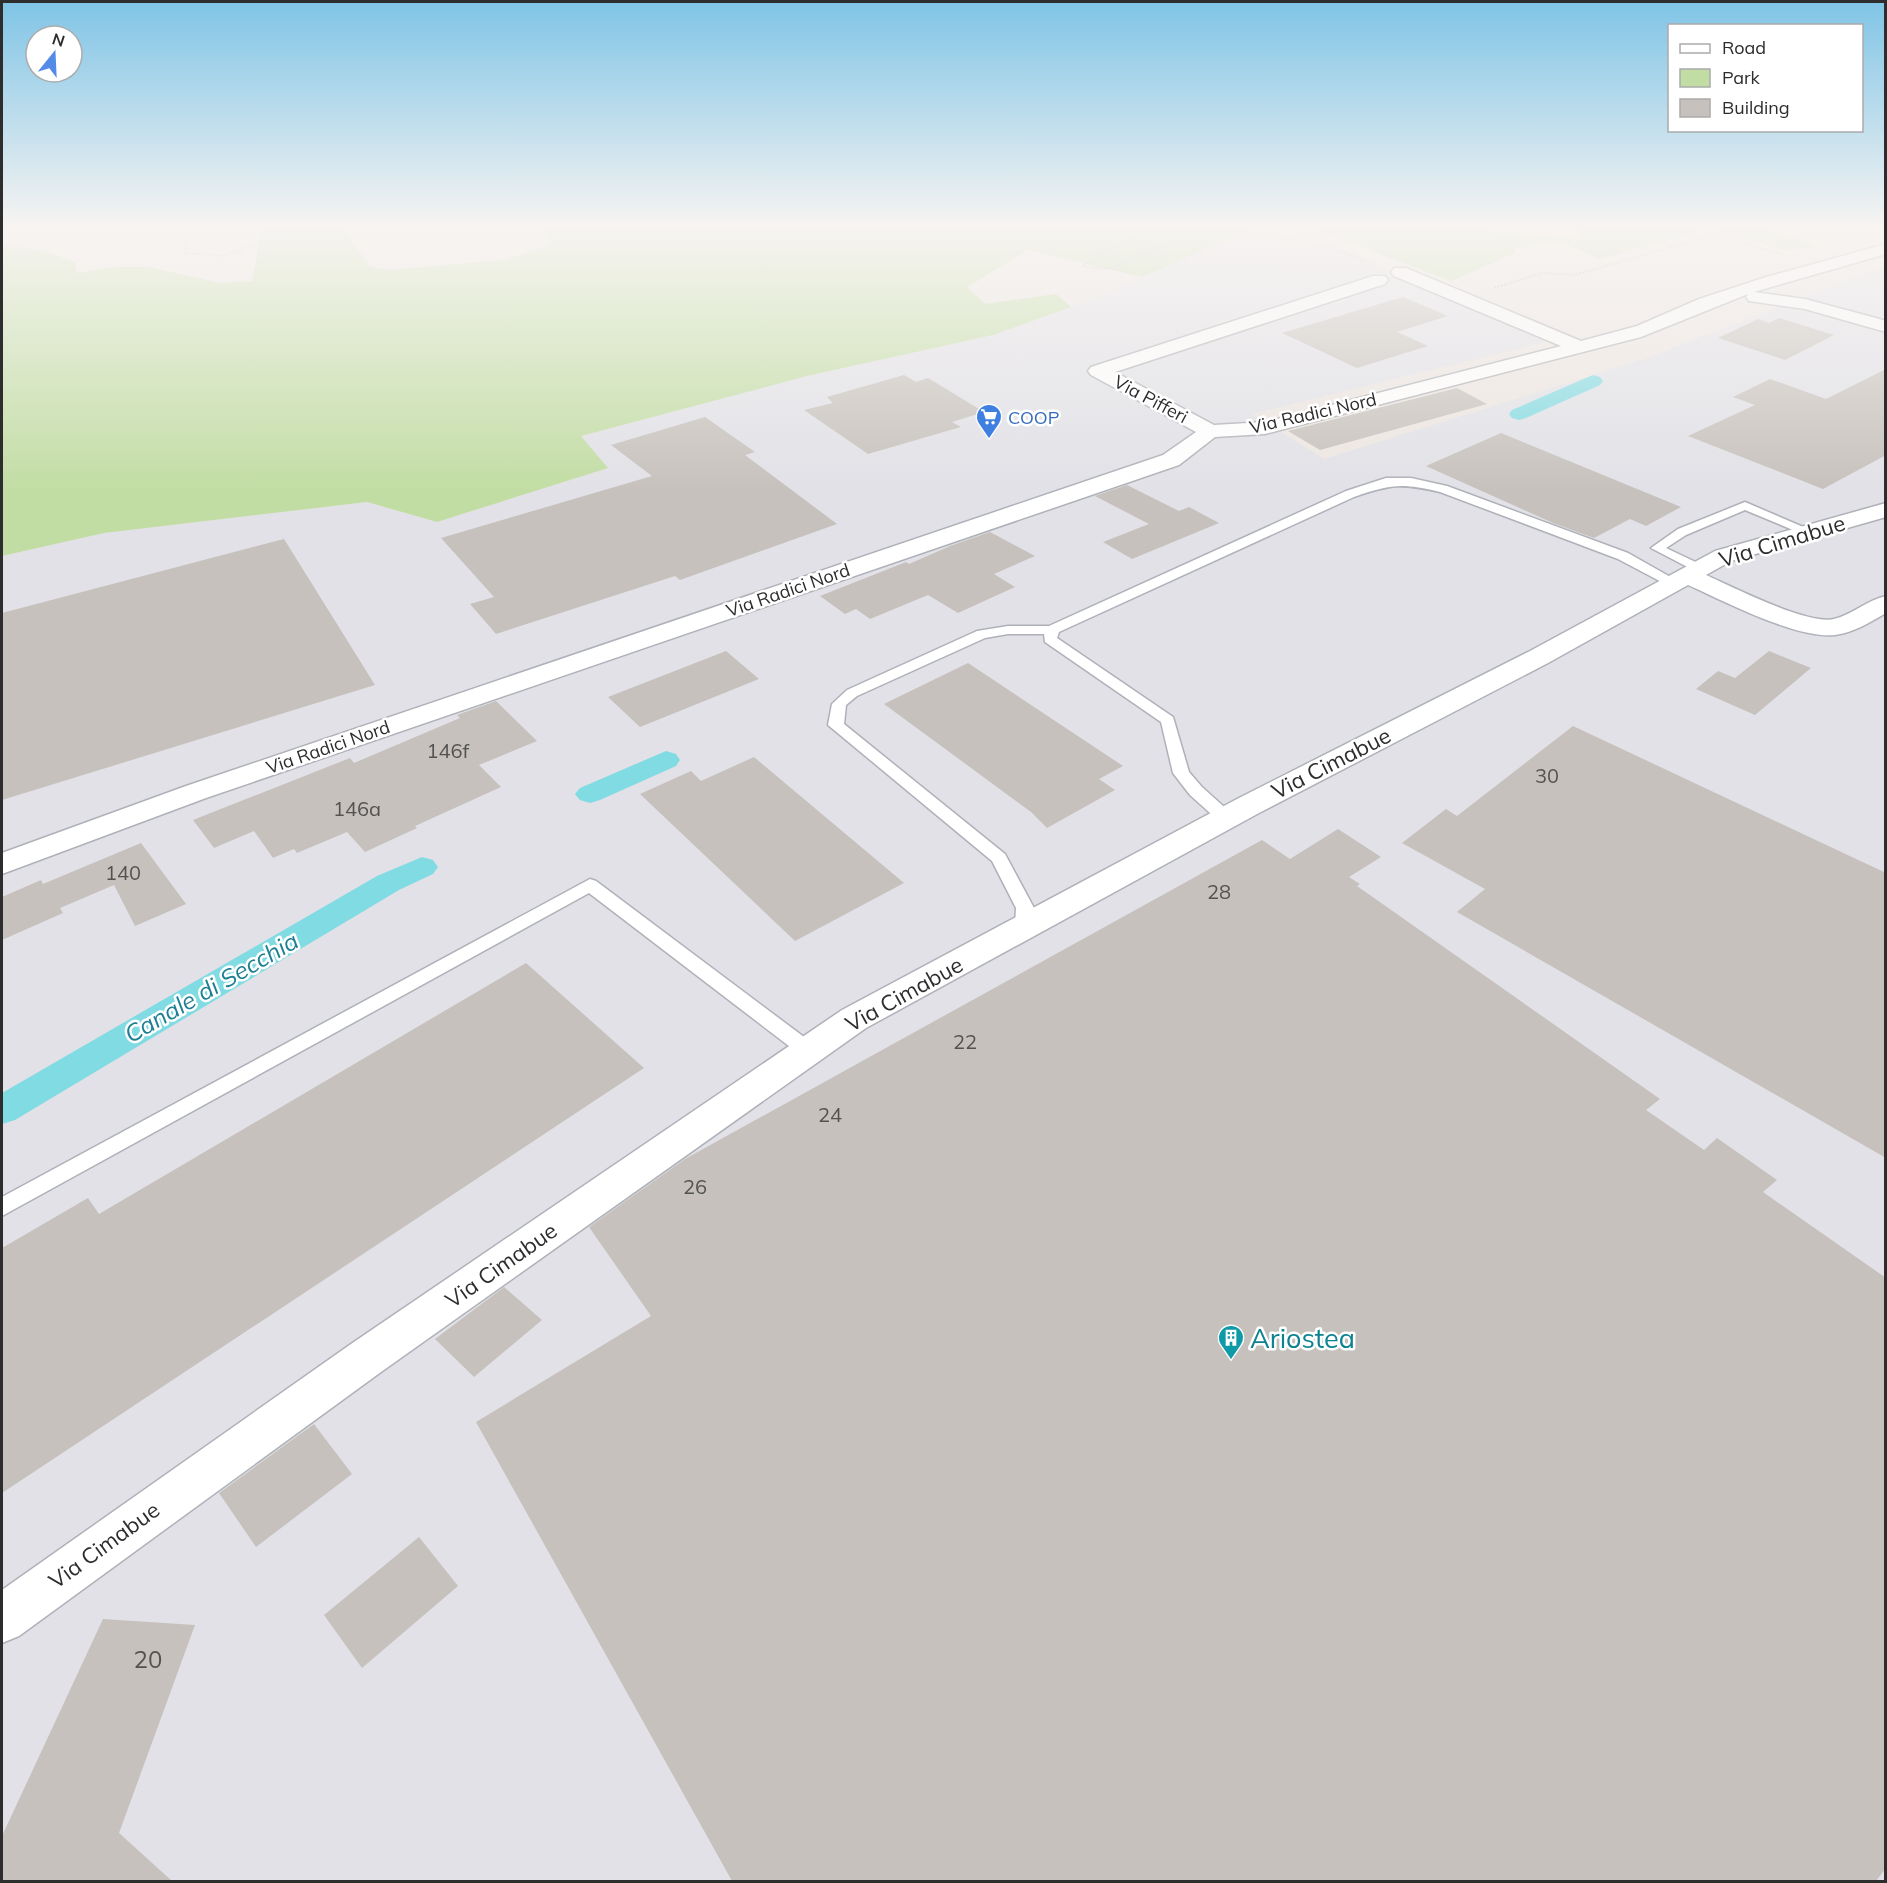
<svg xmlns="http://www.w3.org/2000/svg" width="1887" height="1883" font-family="Mulish,sans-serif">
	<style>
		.industrial { fill: #e1e1e7 }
		.green { fill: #c2dda4 }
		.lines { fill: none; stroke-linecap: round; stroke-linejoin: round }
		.canal { fill: #81dbe3; fill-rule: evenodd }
		.building { fill: #c6c1bc }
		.lane-casing { stroke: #aeb2b8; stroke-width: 3 }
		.street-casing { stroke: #aeb2b8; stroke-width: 3 }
		.path { stroke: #c4c4c4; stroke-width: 2; stroke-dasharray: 2 1.5; stroke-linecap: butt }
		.lane { fill: #fff; fill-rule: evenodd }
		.street { fill: #fff; fill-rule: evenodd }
		.labels { text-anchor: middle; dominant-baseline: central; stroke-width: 5; stroke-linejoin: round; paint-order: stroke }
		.far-street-label { font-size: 18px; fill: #2d2d2d; stroke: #fff }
		.far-shop-label { font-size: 18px; fill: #366cbe; stroke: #fff; text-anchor: start }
		.number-label { font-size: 20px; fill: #535251 }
		.street-label { font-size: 22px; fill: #2d2d2d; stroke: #fff }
		.water-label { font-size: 24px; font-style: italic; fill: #1d7f92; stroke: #fff }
		.near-number-label { font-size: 24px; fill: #535251 }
		.near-culture-label { font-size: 27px; fill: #0d838f; stroke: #fff; text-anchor: start }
	</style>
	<rect width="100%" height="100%" fill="#ede6e1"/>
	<polygon class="industrial" points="1264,228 1296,228 1550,341 1252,414 1324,459 1647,358 1885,266 1885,1881 2,1881 2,556 104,533 367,502 437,522 608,468 580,436 807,376 994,335 1090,300 1250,230"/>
	<g class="green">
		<polygon points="262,228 343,228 370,267 388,270 505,260 550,245 543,228 1264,228 1250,230 1142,277 1028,250 967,287 985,304 1056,294 1071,307 993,335 807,376 581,436 608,468 437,522 367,502 104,533 2,556 2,244 48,252 75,262 77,273 116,267 149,267 220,283 252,281"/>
		<path d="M1312,228H1488L1489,232L1579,238L1577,228H1763L1819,247L1784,250L1709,228L1600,259C1562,241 1555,237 1514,249L1515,253L1451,281Z"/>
	</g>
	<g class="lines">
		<g class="canal">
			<polygon points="1593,375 1600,377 1603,381 1600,385 1526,418 1519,420 1512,418 1509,414 1512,410"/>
			<polygon points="666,751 676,754 680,760 676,766 600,800 590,803 580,800 575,794 580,788"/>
			<polygon points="422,857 433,860 438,867 433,874 399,890 15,1120 2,1124 2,1093 377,876"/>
		</g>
	</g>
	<g class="building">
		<polygon points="1403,297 1448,316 1397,332 1428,346 1357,368 1282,333"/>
		<polygon points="1779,318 1834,335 1785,360 1718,338 1758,319 1769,323"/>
		<polygon points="1886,369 1886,455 1823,489 1688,436 1755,405 1733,397 1770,379 1826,399"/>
		<polygon points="904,375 916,382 928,378 984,412 952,422 961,427 868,454 804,410 833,403 827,397"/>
		<polygon points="1457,388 1487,404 1320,450 1288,431"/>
		<polygon points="705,417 755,452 745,455 837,524 680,580 675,576 496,634 470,604 494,597 441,538 652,476 611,445"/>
		<polygon points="1501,433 1681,507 1646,526 1630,519 1594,538 1553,523 1426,466"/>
		<polygon points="1127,485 1179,511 1189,507 1219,523 1132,559 1103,542 1149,524 1095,496"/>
		<polygon points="990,532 1035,556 994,574 1015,587 958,613 928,595 870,619 856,609 845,614 820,596 906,562 909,564 950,546"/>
		<polygon points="284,539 375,685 2,800 2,613"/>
		<polygon points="726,651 759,679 640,727 608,697"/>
		<polygon points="1769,651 1811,668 1755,715 1696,689 1718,671 1735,678"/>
		<polygon points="968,663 1123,766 1099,779 1115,790 1047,828 1031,812 884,704"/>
		<polygon points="496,701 537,741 479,765 501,787 415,826 417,828 365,852 347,832 297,853 294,849 273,858 254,831 214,848 193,820 350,758 354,763 460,718 457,715"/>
		<polygon points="1573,726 1886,873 1886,1158 1457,912 1485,889 1402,843 1446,809 1457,816"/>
		<polygon points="754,757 823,815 904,883 795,941 640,794 691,771 701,781"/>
		<polygon points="1338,829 1381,857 1349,877 1360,884 1357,886 1660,1099 1646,1110 1704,1150 1717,1138 1777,1180 1763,1192 1886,1278 1886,1868 1876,1881 732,1881 476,1422 651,1316 589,1227 685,1159 1262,840 1290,859"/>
		<polygon points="141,843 186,904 135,926 114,885 60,908 63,913 2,940 2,897 41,880 43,884"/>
		<polygon points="526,963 644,1068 2,1493 2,1248 88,1198 99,1214"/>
		<polygon points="504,1287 542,1320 474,1377 435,1339"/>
		<polygon points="314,1424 352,1474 256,1547 219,1493"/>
		<polygon points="419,1537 458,1586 362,1668 324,1615"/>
		<polygon points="103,1619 195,1625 119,1833 172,1881 2,1881 2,1836"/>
	</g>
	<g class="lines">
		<defs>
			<g id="lane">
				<path d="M1386,478H1411L1447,486L1628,553L1681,583L1679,586H1669L1618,559L1440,492C1401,483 1392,484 1354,497L1059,632L1057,638L1173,717L1189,772L1202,787L1232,814L1234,818L1232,822H1220L1190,795L1173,773L1161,722L1045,642L1044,634H1008L985,638L857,696L846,705L844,724L1005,854L1034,908L1033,927L1030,931H1018L1015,927L1016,908L992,861L828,725L832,704L847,690L977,631L1008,626H1049L1346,491Z"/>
				<polygon points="1745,502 1815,532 1813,535 1805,535 1745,510 1686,535 1666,548 1704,566 1706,569 1704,572 1699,573 1651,548 1678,529"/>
				<polygon points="590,879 596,881 816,1046 819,1051 816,1056 809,1058 802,1056 589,893 2,1216 2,1197"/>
			</g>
			<g id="street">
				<polygon points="1886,244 1886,254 1754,292 1805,299 1876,318 1886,321 1886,332 1805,309 1749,301 1746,297 1748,294 1641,337 1265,434 1215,437 1179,465 206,798 2,874 2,853 186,786 1163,455 1196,432 1091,375 1088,371 1091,367 1373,276 1385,276 1388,280 1385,284 1115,372 1214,425 1265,422 1561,346 1394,276 1391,272 1394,268 1406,268 1581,341 1637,326 1699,299 1766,277"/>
				<path d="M1886,503V517L1731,561L1706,575C1733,587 1807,625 1834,619C1852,615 1867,600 1886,596V613C1870,622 1853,633 1835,635C1796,639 1724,601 1688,585L1548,663L1259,813L866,1028L381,1372L19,1636L2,1643V1590L351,1344L842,1010L1237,799L1530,651L1715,551Z"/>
			</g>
		</defs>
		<use href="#lane" class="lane-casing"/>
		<use href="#street" class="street-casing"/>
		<g class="path">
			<polyline points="188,228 185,253 223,256 298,228"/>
			<path d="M1154,228L1113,247L1083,266C1117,276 1142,251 1173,242C1238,224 1305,238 1366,261"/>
			<polyline points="1494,288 1542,273 1574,275 1717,234 1784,255"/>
		</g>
		<use href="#lane" class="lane"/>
		<use href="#street" class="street"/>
	</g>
	<linearGradient id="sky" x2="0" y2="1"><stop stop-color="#7fc4e6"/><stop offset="0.46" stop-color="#f7f4f2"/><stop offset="1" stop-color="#f7f4f2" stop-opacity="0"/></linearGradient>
	<rect width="1887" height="491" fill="url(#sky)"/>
	<defs>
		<symbol id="supermarket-pin" viewBox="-11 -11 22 30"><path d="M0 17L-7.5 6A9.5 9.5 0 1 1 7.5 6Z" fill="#3f7fe0" stroke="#fff"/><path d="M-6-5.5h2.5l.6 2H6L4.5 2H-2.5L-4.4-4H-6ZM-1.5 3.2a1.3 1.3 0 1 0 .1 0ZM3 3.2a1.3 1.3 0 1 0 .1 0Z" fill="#fff"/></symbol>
		<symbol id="building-pin" viewBox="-11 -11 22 30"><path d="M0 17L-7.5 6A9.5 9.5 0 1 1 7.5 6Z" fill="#0f9aa8" stroke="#fff"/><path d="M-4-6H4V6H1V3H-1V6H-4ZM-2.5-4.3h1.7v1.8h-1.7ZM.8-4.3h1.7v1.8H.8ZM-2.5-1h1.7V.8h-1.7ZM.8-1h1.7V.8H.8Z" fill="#fff"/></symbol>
	</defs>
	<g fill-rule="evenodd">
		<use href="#supermarket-pin" x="974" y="402" width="30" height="40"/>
		<use href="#building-pin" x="1216" y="1323" width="30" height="40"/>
	</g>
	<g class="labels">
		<g class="far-street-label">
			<text transform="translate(1151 399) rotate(28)">Via Pifferi</text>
			<text transform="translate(1313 413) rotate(-13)">Via Radici Nord</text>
			<text transform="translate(788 590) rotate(-19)">Via Radici Nord</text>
			<text transform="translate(328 747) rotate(-19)">Via Radici Nord</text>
		</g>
		<g class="far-shop-label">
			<text x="1008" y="417">COOP</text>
		</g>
		<g class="number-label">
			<text x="448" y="750">146f</text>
			<text x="1547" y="775">30</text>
			<text x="357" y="808">146a</text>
			<text x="123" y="872">140</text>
			<text x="1219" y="891">28</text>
			<text x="965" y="1041">22</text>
			<text x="830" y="1114">24</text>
			<text x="695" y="1186">26</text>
		</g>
		<g class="street-label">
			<text transform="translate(1782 541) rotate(-17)">Via Cimabue</text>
			<text transform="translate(1331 763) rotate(-27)">Via Cimabue</text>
			<text transform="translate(904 994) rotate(-29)">Via Cimabue</text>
			<text transform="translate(501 1265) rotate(-35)">Via Cimabue</text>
			<text transform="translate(104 1545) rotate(-36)">Via Cimabue</text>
		</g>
		<g class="water-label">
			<text transform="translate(211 987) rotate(-30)">Canale di Secchia</text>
		</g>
		<g class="near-number-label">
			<text x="148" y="1659">20</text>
		</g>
		<g class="near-culture-label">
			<text x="1250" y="1338">Ariostea</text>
		</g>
	</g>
	<rect width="1887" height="1883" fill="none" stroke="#2d2d2d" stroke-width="6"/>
	<rect x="1668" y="24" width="195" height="108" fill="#ffffff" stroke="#ababab" stroke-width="1.5"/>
	<rect x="1680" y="44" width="30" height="9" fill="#ffffff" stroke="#ababab" stroke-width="1.5"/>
	<text x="1722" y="54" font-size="18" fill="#2d2d2d">Road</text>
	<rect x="1680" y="69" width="30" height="18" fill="#c2dda4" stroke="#ababab" stroke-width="1.5"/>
	<text x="1722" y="84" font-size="18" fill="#2d2d2d">Park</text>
	<rect x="1680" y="99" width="30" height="18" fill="#c6c1bc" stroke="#ababab" stroke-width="1.5"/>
	<text x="1722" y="114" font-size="18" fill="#2d2d2d">Building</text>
	<g transform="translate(54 54) rotate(18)"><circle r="28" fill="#ffffff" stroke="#ababab" stroke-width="1.5"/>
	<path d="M0-4.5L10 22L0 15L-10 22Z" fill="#548be7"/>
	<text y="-9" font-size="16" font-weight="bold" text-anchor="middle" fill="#2d2d2d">N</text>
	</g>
</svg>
